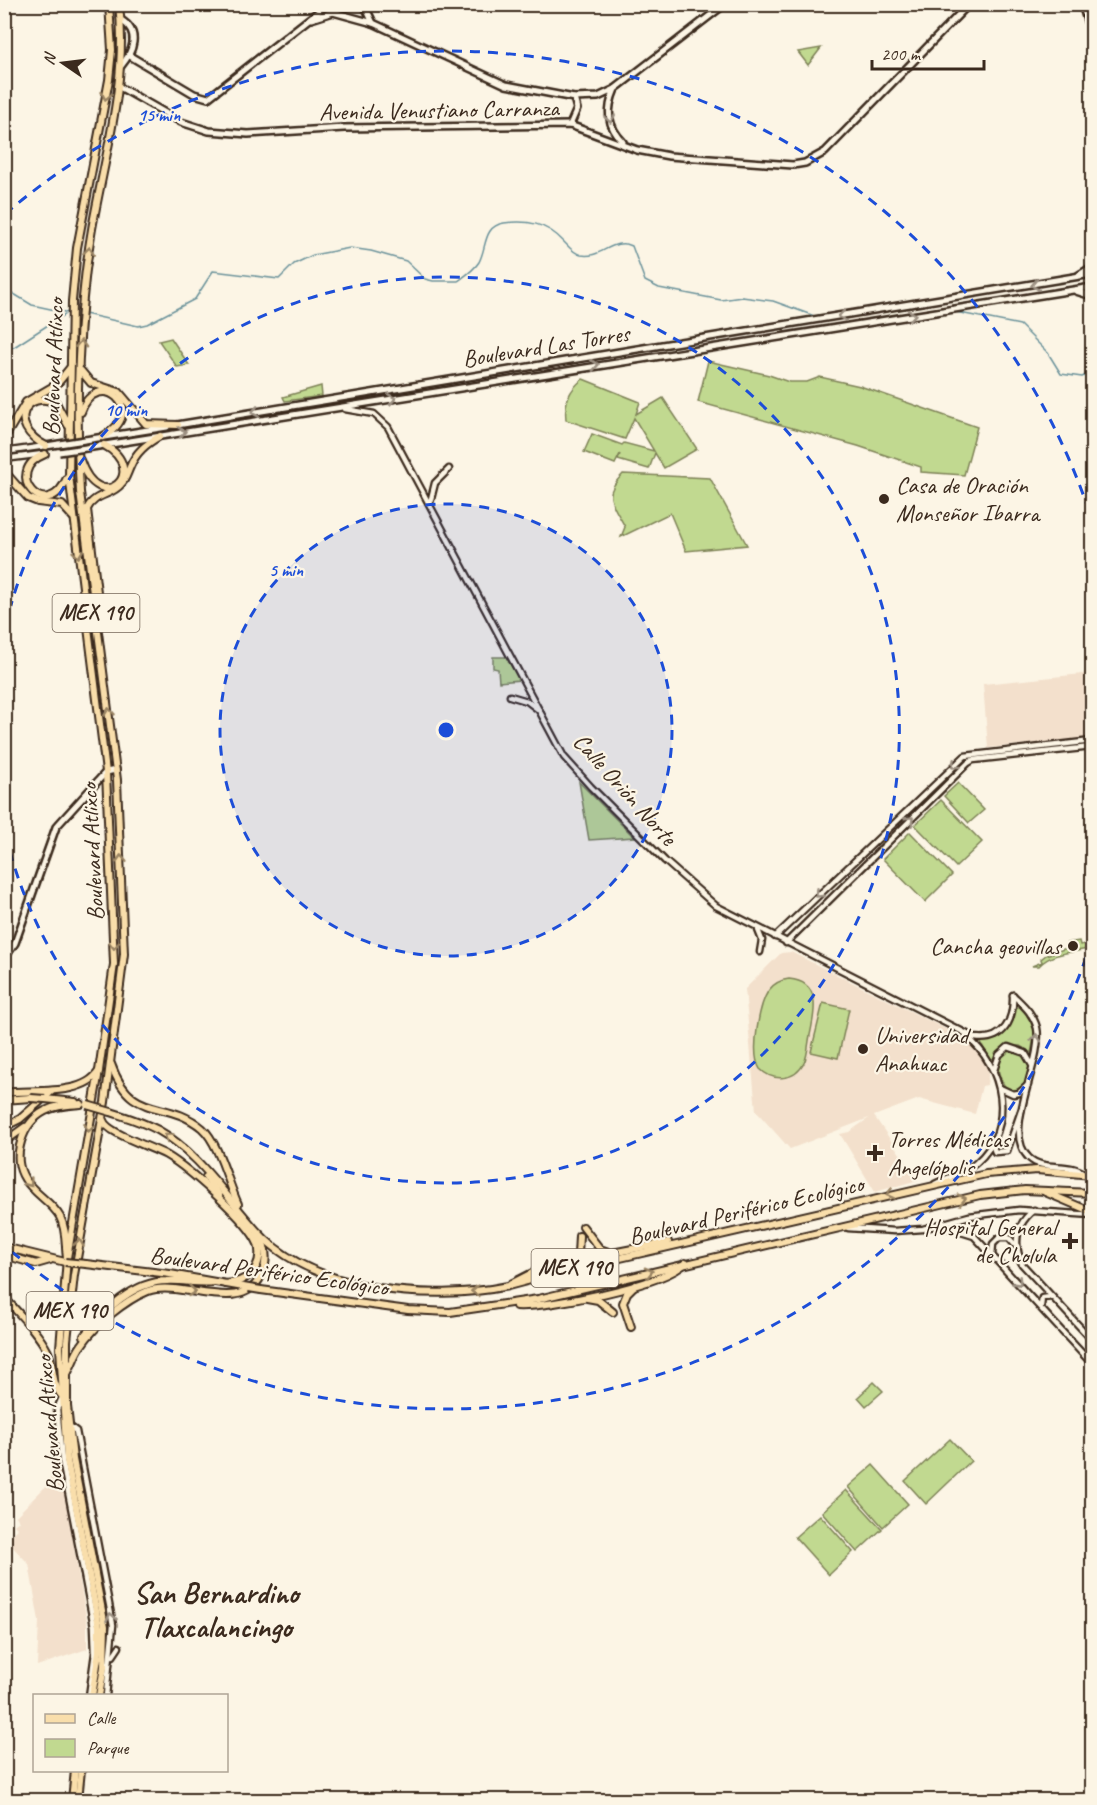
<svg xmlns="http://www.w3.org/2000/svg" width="1097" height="1805" font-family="Caveat,sans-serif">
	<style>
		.built { fill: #f3e0cc }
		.green { fill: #c1d990; stroke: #7e8257; stroke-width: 1.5 }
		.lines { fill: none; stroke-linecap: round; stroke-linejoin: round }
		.stream { stroke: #6c939b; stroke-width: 1.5 }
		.tertiary-casing { stroke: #3b2a1e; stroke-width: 9 }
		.secondary-casing { stroke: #3b2a1e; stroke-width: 10 }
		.primary-casing { stroke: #3b2a1e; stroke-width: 10 }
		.trunk-casing { stroke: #3b2a1e; stroke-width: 10 }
		.tertiary { stroke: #fcf5e5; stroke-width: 4.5 }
		.secondary { stroke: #fcf5e5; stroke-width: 5 }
		.primary { stroke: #f9deab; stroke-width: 6 }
		.trunk { stroke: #f9deab; stroke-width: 6 }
		.secondary-bridge-casing { stroke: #3b2a1e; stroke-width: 10; stroke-linecap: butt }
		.trunk-bridge-casing { stroke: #3b2a1e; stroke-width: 10; stroke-linecap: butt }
		.secondary-bridge { stroke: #fcf5e5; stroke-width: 5 }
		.trunk-bridge { stroke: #f9deab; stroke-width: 6 }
		.oneway { stroke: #9a8464 }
		.oneway2 { stroke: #9c9082 }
		.ring { fill: none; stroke: #1d4ed8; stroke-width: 3; stroke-dasharray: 10 8 }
		.poi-dot { fill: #3b2a1e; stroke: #fcf5e5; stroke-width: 2 }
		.labels { text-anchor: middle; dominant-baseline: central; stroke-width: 4.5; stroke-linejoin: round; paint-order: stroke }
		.shield { fill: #fcf5e5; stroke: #75675a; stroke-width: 1.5 }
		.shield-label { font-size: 22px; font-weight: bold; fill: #3b2a1e }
		.street-label { font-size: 24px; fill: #3b2a1e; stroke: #fcf5e5 }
		.poi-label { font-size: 24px; fill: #3b2a1e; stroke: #fcf5e5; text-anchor: start }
		.district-label { font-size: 30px; font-weight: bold; fill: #3b2a1e; stroke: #fcf5e5 }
		.centre { fill: #1d4ed8; stroke: #fcf5e5; stroke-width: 3 }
		.ring-label { font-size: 18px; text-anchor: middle; font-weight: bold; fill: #1d4ed8; stroke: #fcf5e5; stroke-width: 4.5; stroke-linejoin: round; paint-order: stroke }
	</style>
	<rect width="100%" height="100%" fill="#fcf5e5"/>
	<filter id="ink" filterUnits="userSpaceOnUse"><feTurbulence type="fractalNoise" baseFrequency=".0167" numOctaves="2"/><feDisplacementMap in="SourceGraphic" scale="12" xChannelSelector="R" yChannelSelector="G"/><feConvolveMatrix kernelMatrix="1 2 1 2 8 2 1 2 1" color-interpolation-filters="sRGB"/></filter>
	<g filter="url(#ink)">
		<g class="built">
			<polygon points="1092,673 1092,738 988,748 983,684"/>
			<polygon points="791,952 960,1036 973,1045 989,1067 987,1085 982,1086 975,1114 919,1099 874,1116 918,1180 875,1192 840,1134 849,1132 869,1118 790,1149 756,1111 745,989 781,953"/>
			<polygon points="60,1465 87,1622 87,1649 37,1666 39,1621 29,1564 6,1540 18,1529 14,1525 19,1521 16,1516 49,1483 52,1466"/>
		</g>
		<g class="green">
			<polygon points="821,48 808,65 798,52"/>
			<polygon points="171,338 189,365 177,367 159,341"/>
			<polygon points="708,361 769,375 789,382 807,382 820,377 860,386 977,427 964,475 921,472 921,467 858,446 698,402"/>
			<path d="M583,379L640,402L636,414L663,398L697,449L664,468L655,453L649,469L618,460L620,454L615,464L584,452L592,434L622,445L624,443L654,451L634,418L625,439L566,420C564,402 569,390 583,379Z"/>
			<polygon points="321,386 322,396 285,401 283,397"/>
			<path d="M623,474L710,478L747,545L686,551L670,513L621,537L625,527C613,503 601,496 623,474Z"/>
			<polygon points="493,657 506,657 520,680 499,682 498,669 493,668"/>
			<polygon points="579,782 634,837 589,840"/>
			<polygon points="958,783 984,810 969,823 944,796"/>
			<polygon points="941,800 982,842 956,867 915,825"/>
			<polygon points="910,832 952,875 925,902 883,859"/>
			<path d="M1079,941L1080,945L1092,943V948C1074,953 1053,951 1039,966H1032L1042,962L1041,959L1046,955L1067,948V943Z"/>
			<path d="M789,979C822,982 815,1012 810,1035C808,1044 808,1055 804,1063C795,1081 773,1082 760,1069C750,1054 759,1004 769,990C774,983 781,980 789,979Z"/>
			<polygon points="823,1003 849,1009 838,1058 811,1052"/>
			<path d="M1021,1005C1036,1022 1036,1032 1031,1053L1020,1046L1006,1045L991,1062L980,1041C1000,1033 1010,1030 1016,1008Z"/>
			<path d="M1010,1049L1024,1055L1029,1065L1026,1084L1013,1092C1001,1088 998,1072 997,1060Z"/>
			<polygon points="874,1382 883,1391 866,1406 858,1397"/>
			<polygon points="950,1439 971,1461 926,1504 905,1481"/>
			<polygon points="873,1465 908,1504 883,1527 848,1487"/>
			<polygon points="846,1490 882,1529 857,1552 822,1512"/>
			<polygon points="820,1515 853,1552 829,1575 795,1537"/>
		</g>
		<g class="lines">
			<g class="stream">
				<polyline points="4,288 32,305 69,313"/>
				<polyline points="955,312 1020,325 1048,353 1061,374 1082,377 1092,372"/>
				<path d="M85,314L138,326L147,324L195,299L213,271L279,279L294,264L313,255L350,248L371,251L406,261L425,279L433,281H458C465,276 474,270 479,262C487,247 483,226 504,223C528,220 546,223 563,241C568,246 573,253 581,255C602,259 612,237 632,246L645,281L659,288L721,300L742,297L773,301L820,318"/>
				<polyline points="4,349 14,347 65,314"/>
			</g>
			<defs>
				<g id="tertiary">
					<path d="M345,409L374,414L388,427L564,757L591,787L665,861L716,906L975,1038C1004,1042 1014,1020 1013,995"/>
					<polyline points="4,452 46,446"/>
					<polyline points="4,459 43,454"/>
					<polyline points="430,503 435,483 449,469"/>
					<polyline points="510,696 527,701 540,711"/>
					<polyline points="758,930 762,940 760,952"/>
					<polyline points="775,937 965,756 1092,741"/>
					<polyline points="786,943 968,763 973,760 1092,747"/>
					<path d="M1013,995C1023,1005 1033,1013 1037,1028C1044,1062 1000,1131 1029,1158C1044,1172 1069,1161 1085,1174"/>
					<polyline points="994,1070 999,1055 1008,1047 1025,1053 1032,1065"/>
					<polyline points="1000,1088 1013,1094 1019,1093 1028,1085"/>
					<polyline points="992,1144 995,1152 1007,1151 1021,1111"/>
					<path d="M935,1184C949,1176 964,1174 976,1163C1017,1127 1004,1066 966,1036"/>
					<path d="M1034,1210C1016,1224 1013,1243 1022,1264L1092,1340"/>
					<polyline points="939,1225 974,1236 1092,1364"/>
					<polyline points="848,1228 894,1231 923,1229 969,1216 1019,1210 1092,1215"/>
					<polyline points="992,1255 993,1244 999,1238 1009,1238 1016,1246"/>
					<polyline points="1041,1306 1042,1298 1052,1297"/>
					<polyline points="62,1398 57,1409 62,1460 94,1626 95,1653 89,1696"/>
					<polyline points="68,1425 76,1431 113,1625 106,1696"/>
					<polyline points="113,1656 119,1647"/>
				</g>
				<g id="secondary">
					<polyline points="329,4 333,12 373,23 506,85 574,98 598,97 615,89 725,4"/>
					<polyline points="364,4 373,23"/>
					<polyline points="1082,4 1092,37"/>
					<polyline points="311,19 333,12 345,4"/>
					<polyline points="130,56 194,94 208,98 328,4"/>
					<path d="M121,66C133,52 141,32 121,20"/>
					<polyline points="118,86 181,122 209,131 248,134 344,128 570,125 637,150 669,156 793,165 805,163 825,152 969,4"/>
					<path d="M615,89C606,110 607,126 623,142"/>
					<polyline points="570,125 577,109 574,98"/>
					<polyline points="1079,275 1092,267"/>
					<polyline points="1076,291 1092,296"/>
					<path d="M177,425C481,373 788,326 1092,274"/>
					<polyline points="85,440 167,427"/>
					<polyline points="46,446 59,444"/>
					<polyline points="86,448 1092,287"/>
					<polyline points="4,959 15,943 56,827 106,772 116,770"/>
				</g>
				<g id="primary">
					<polyline points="81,371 91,383 119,392 146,424 178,425"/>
					<path d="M81,412C97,366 152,410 102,437"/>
					<polyline points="4,439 26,402 57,384 70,368"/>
					<path d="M46,446C5,424 27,389 56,403L68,425"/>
					<path d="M45,454C0,472 47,526 67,478"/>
					<path d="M80,460C100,519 151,471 104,445"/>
					<polyline points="4,471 28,498 38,502 62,505 73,517"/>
					<path d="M97,592L87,509C95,493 111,496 121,484C126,479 127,473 130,467C136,452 146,444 160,436"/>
					<polyline points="92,1696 99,1652 99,1626 67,1460 60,1348 67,1258 99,1071 114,964 106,772 69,475 72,301 77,248 109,80 112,50 109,4"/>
					<path d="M99,1696L104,1667L105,1626L73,1459L67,1406V1341L74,1275L105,1102L124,954L117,780L80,492C75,411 78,309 92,229C105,155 128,80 119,4"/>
					<polyline points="72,1800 75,1770"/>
					<polyline points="78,1800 81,1770"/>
				</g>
				<g id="trunk">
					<path d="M111,1064C132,1123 165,1097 202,1128C219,1143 228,1183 238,1204"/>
					<path d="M4,1093C32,1089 83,1097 99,1071"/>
					<polyline points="45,1099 75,1102"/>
					<polyline points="4,1100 31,1098"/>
					<path d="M111,1112C126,1117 143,1122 158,1130C199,1153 225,1196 256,1230C311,1292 431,1302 508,1286L568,1270L986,1174L1037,1170L1092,1175"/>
					<path d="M103,1120C106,1133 152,1147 166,1155C188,1168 249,1221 258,1244C260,1252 260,1260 256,1267C250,1278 237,1283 225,1284"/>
					<polyline points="4,1127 20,1119 52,1091"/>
					<polyline points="4,1142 25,1127"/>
					<polyline points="206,1177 219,1195"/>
					<polyline points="1045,1192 1092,1212"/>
					<polyline points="583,1227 600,1249 611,1253"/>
					<polyline points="4,1247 65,1262"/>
					<polyline points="4,1255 36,1264 50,1260"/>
					<path d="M67,1258C65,1245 67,1230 60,1217C52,1202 34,1194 25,1179C11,1157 22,1123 45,1111C56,1105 69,1105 81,1104"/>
					<polyline points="568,1260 578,1254 579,1236"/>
					<polyline points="86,1264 170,1274 249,1288"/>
					<polyline points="511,1284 546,1266 668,1242"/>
					<polyline points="261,1290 408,1310 450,1312 538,1299 980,1195 1025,1190 1092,1193"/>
					<path d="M4,1297C19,1314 38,1332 48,1352C54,1366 51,1384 62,1396"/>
					<polyline points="587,1298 598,1300 613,1312"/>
					<path d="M516,1306C547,1308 665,1285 685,1263"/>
					<polyline points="631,1327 623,1303 627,1293 635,1285"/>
					<path d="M84,1336C102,1311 135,1281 167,1281C183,1280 198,1284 214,1282"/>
					<path d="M67,1374C72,1365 75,1354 81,1346C95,1325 125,1300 148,1291C182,1279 244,1317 262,1274C268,1260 266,1246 258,1234"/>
				</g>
			</defs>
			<use href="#tertiary" class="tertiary-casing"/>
			<use href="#secondary" class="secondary-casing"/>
			<use href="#primary" class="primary-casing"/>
			<use href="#trunk" class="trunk-casing"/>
			<use href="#tertiary" class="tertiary"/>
			<use href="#secondary" class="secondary"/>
			<use href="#primary" class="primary"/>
			<use href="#trunk" class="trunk"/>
			<defs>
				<g id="secondary-bridge">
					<polyline points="59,444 85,440"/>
					<polyline points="59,452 86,448"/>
				</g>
				<g id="trunk-bridge">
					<polyline points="31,1098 45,1099"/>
					<polyline points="87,1105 111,1112"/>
					<polyline points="65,1262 86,1264"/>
					<polyline points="249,1288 261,1290"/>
				</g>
			</defs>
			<use href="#secondary-bridge" class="secondary-bridge-casing"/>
			<use href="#trunk-bridge" class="trunk-bridge-casing"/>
			<use href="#secondary-bridge" class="secondary-bridge"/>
			<use href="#trunk-bridge" class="trunk-bridge"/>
		</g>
		<defs><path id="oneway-chevron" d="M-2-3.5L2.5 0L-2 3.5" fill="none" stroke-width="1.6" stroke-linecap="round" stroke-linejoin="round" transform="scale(1.5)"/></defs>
		<g class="oneway">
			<use href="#oneway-chevron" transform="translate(106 96) rotate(101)"/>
			<use href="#oneway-chevron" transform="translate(89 251) rotate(-82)"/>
			<use href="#oneway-chevron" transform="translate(81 344) rotate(-88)"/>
			<use href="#oneway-chevron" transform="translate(78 554) rotate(82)"/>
			<use href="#oneway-chevron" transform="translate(109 712) rotate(-97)"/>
			<use href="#oneway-chevron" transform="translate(121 859) rotate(-93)"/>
			<use href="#oneway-chevron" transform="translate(114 945) rotate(91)"/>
			<use href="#oneway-chevron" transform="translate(89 1128) rotate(100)"/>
			<use href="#oneway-chevron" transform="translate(168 1137) rotate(-146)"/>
			<use href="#oneway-chevron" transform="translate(29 1183) rotate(53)"/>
			<use href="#oneway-chevron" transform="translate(890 1194) rotate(167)"/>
			<use href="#oneway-chevron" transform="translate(962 1199) rotate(-13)"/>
			<use href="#oneway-chevron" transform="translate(79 1243) rotate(-81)"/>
			<use href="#oneway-chevron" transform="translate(649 1272) rotate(-14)"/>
			<use href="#oneway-chevron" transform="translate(192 1291) rotate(6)"/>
			<use href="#oneway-chevron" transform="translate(475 1291) rotate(176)"/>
		</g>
		<g class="oneway2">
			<use href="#oneway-chevron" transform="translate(610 119) rotate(81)"/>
			<use href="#oneway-chevron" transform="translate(1035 285) rotate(169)"/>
			<use href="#oneway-chevron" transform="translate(912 315) rotate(-9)"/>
			<use href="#oneway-chevron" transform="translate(842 316) rotate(172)"/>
			<use href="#oneway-chevron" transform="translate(595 365) rotate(-9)"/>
			<use href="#oneway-chevron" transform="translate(392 399) rotate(-9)"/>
			<use href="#oneway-chevron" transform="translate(255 412) rotate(171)"/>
			<use href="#oneway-chevron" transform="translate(182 432) rotate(-10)"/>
			<use href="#oneway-chevron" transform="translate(955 765) rotate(138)"/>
			<use href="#oneway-chevron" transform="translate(910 820) rotate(-45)"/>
			<use href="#oneway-chevron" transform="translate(819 894) rotate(136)"/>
			<use href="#oneway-chevron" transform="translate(1036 1038) rotate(-86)"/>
			<use href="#oneway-chevron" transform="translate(1018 1282) rotate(46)"/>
			<use href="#oneway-chevron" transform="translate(111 1617) rotate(-100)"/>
		</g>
	</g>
	<circle cx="446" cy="730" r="226" fill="#1d4ed8" fill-opacity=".12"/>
	<g class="ring">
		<circle cx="446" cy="730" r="226"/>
		<path d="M5 628A453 453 0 1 1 5 832"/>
		<path d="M1092 940A679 679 0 0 1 5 1246M5 214A679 679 0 0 1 1092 520"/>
	</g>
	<g class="poi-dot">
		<circle cx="884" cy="499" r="6"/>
		<circle cx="1073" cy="946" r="6"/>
		<circle cx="863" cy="1049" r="6"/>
		<path d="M872 1144h6v6h6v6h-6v6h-6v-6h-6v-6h6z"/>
		<path d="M1067 1232h6v6h6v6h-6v6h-6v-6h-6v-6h6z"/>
	</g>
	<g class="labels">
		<g class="shield">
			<rect x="52.5" y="594" width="87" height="38" rx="4.5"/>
			<rect x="531.5" y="1249" width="87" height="38" rx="4.5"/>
			<rect x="26.5" y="1292" width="87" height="38" rx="4.5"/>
		</g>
		<g class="shield-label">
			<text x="96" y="613">MEX 190</text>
			<text x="575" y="1268">MEX 190</text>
			<text x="70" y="1311">MEX 190</text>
		</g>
		<g class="street-label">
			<text transform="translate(439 110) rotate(-1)">Avenida Venustiano Carranza</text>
			<text transform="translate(546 346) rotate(-9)">Boulevard Las Torres</text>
			<text transform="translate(53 367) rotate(-88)">Boulevard Atlixco</text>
			<text transform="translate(625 789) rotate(48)">Calle Orión Norte</text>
			<text transform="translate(92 852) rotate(-93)">Boulevard Atlixco</text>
			<text transform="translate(746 1210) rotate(-13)">Boulevard Periférico Ecológico</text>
			<text transform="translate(269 1271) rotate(8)">Boulevard Periférico Ecológico</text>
			<text transform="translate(49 1424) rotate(-95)">Boulevard Atlixco</text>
		</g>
		<g class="poi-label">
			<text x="896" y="485">Casa de Oración<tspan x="896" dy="28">Monseñor Ibarra</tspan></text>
			<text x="1061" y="946" text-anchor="end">Cancha geovillas</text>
			<text x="875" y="1035">Universidad<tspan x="875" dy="28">Anahuac</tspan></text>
			<text x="888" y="1139">Torres Médicas<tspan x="888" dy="28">Angelópolis</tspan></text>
			<text x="1056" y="1227" text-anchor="end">Hospital General<tspan x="1056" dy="28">de Cholula</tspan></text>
		</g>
		<g class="district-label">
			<text x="216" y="1593">San Bernardino<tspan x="216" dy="34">Tlaxcalancingo</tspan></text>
		</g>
	</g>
	<circle cx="446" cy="730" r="9" class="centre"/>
	<g class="ring-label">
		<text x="159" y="121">15 min</text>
		<text x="126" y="416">10 min</text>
		<text x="286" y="576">5 min</text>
	</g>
	<rect width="1097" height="1805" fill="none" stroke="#fcf5e5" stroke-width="24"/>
	<rect x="12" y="12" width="1073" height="1781" fill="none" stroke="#3b2a1e" stroke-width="2" filter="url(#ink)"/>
	<rect x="33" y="1694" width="195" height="78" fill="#fcf5e5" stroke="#afa495" stroke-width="1.5"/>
	<rect x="45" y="1714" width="30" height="9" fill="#f9deab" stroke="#afa495" stroke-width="1.5"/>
	<text x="87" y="1724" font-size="18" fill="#3b2a1e">Calle</text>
	<rect x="45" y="1739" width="30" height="18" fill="#c1d990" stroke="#afa495" stroke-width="1.5"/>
	<text x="87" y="1754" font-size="18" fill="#3b2a1e">Parque</text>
	<g transform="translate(63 63) rotate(284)" stroke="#fcf5e5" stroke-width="4.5" paint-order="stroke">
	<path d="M0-4.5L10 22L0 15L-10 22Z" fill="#3b2a1e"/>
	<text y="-9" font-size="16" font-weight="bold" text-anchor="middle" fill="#3b2a1e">N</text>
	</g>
	<path d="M872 60v9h112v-9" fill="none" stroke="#3b2a1e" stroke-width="3"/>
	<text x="881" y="60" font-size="18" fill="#3b2a1e" stroke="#fcf5e5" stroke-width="4.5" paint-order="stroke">200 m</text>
</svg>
